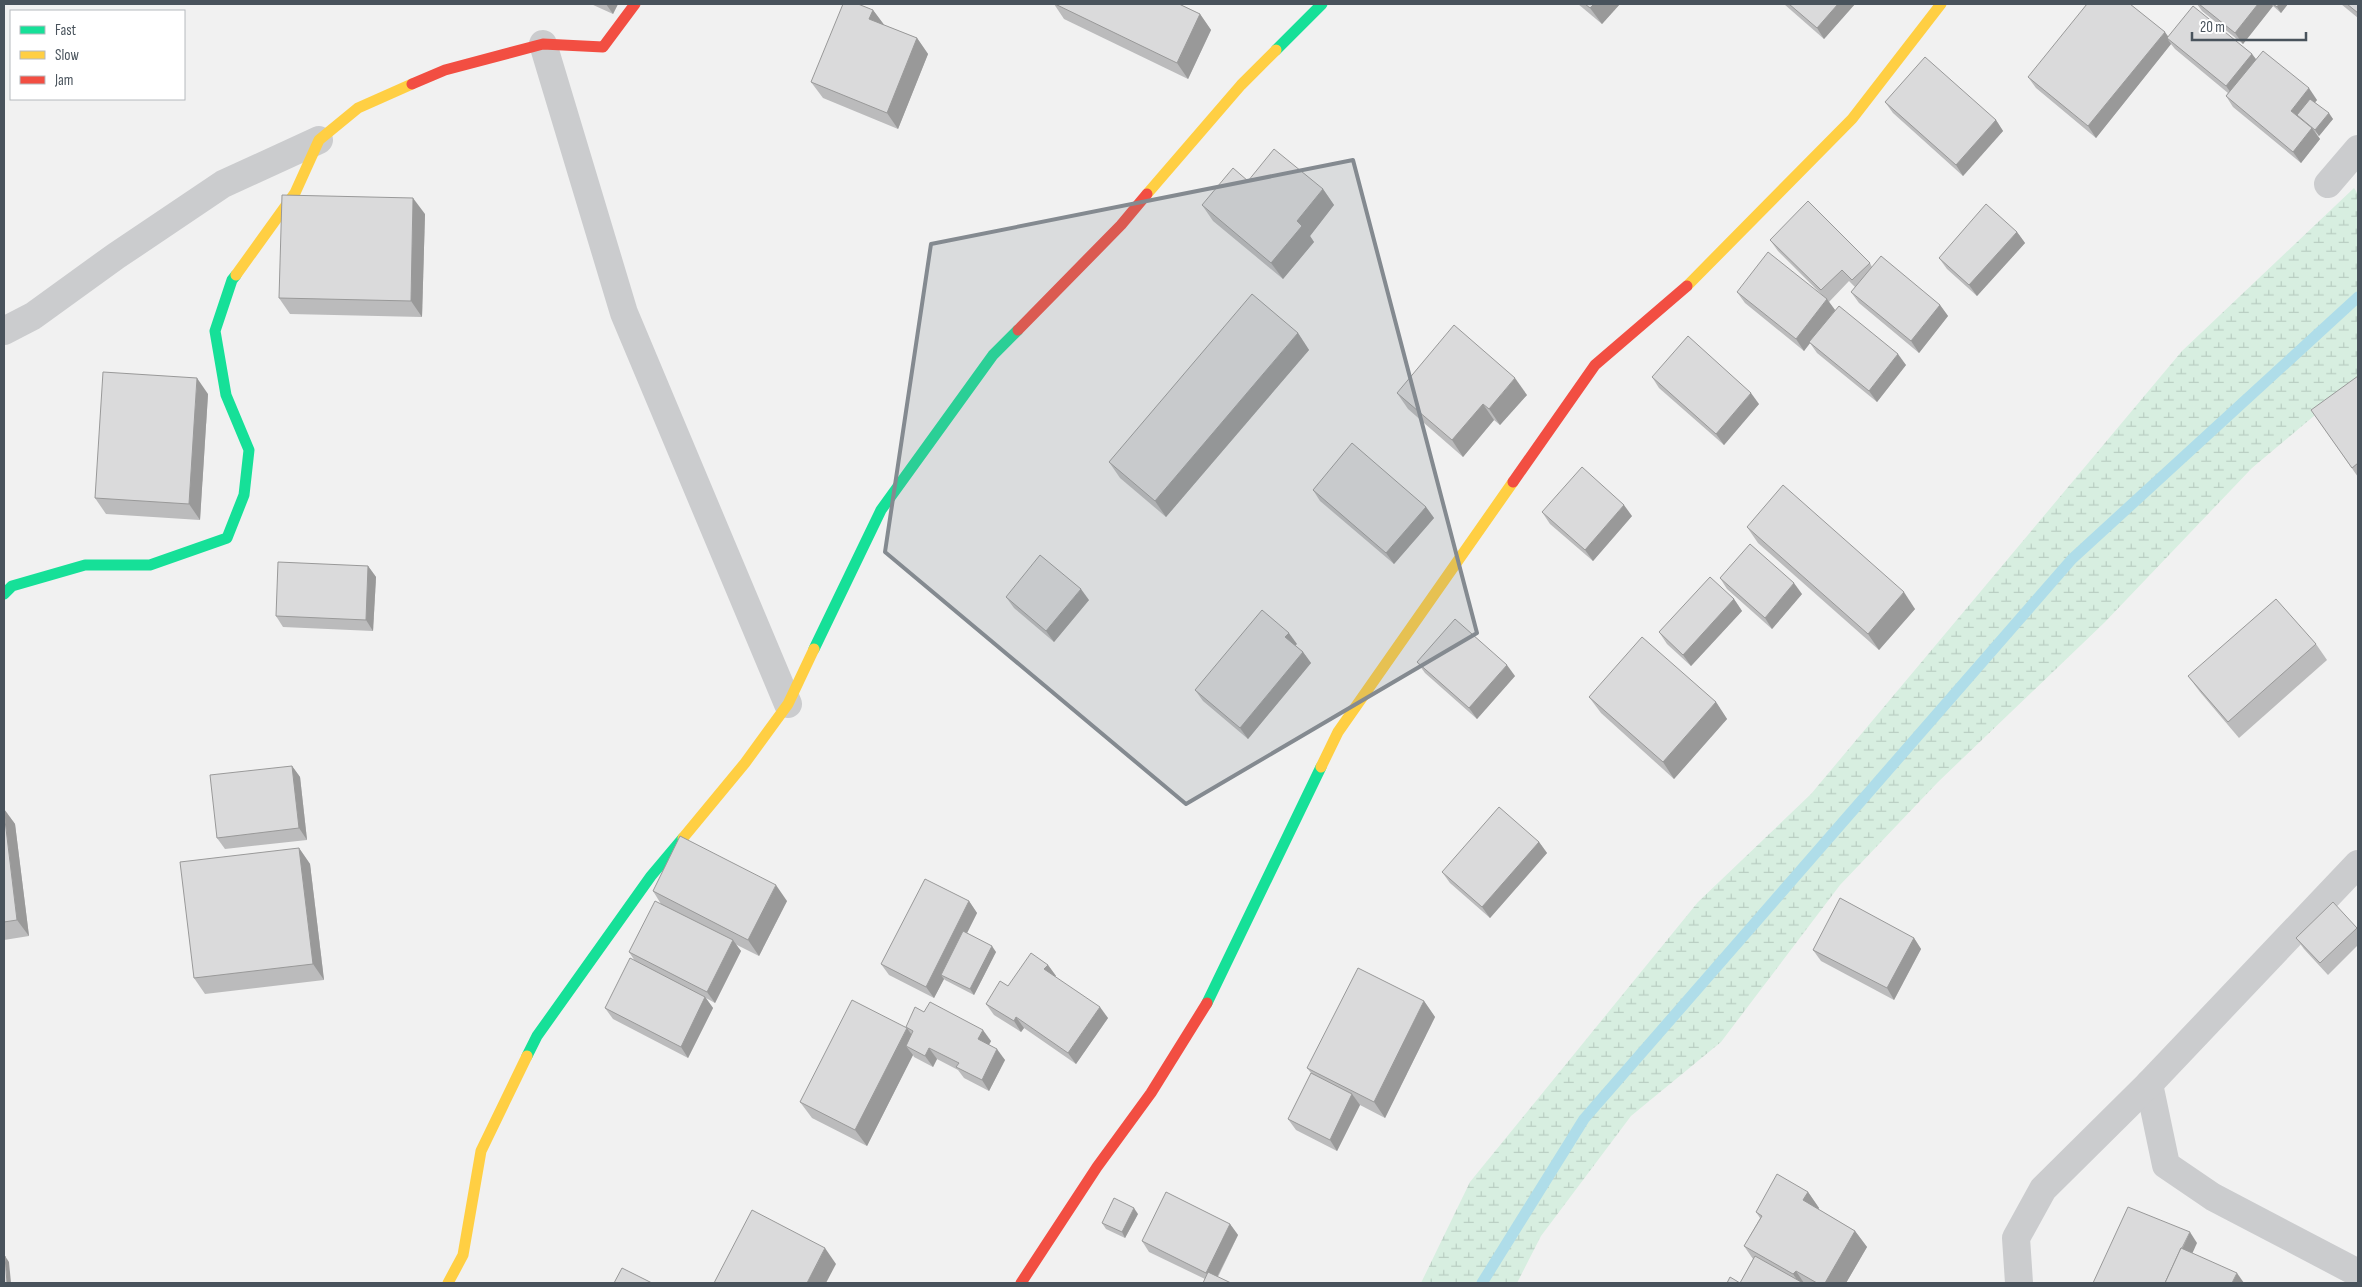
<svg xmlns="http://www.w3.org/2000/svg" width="2362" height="1287" font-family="'Sofia Sans Condensed',sans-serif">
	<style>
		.wetland { fill: url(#wetland-marsh) }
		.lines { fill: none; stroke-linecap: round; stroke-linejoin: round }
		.stream { stroke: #afdde9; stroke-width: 11 }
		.street { stroke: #cbccce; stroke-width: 28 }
		.fast { stroke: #16e098; stroke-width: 11 }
		.slow { stroke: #ffcf43; stroke-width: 11 }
		.jam { stroke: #f24e42; stroke-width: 11 }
		.wall { fill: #bbbbbc }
		.shaded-wall { fill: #999 }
		.building { fill: #dadadb; stroke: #999 }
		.marked { fill: #848a90; fill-opacity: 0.2; stroke: #848a90; stroke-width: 4; stroke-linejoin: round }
	</style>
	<defs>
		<pattern id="wetland-marsh" width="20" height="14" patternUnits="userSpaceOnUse" patternTransform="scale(1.25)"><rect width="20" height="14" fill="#d7eee0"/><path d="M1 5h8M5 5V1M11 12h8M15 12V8" fill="none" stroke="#bacec3"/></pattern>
	</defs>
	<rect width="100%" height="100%" fill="#f1f1f1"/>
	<polygon class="wetland" points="2354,188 2358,194 2358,379 2252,468 2105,622 1938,782 1840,885 1721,1042 1631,1116 1541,1236 1517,1283 1421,1283 1470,1182 1698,902 1811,794 2182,351"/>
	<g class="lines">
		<polyline class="stream" points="1482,1283 1584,1119 2072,559 2358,297"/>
		<g class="street">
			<polyline points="543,44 624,313 788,704"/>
			<polyline points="2328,184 2358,149"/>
			<polyline points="4,331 33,316 116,256 223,184 319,140"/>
			<polyline points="2149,1084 2166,1165 2213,1197 2358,1273"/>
			<polyline points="2019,1283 2016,1238 2043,1189 2149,1084 2358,864"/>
		</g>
		<g class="fast">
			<polyline points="1276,50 1322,4"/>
			<polyline points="4,594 12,586 85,565 150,565 227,538 244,495 249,450 226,395 215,331 232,280 236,275"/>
			<polyline points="814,649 881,510 993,355 1018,330"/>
			<polyline points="1207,1003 1321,767"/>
			<polyline points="527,1056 537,1036 651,876 683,838"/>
		</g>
		<g class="slow">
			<polyline points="1147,194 1241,85 1276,50"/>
			<polyline points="236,275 295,193 319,140 358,108 412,84"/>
			<polyline points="1687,286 1852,119 1941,4"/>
			<polyline points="1321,767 1338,732 1513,482"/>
			<polyline points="683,838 745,763 788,704 814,649"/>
			<polyline points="448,1283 463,1255 481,1151 527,1056"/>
		</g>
		<g class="jam">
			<polyline points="412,84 445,70 543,44 603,47 635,4"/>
			<polyline points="1018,330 1121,225 1147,194"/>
			<polyline points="1513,482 1595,365 1687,286"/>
			<polyline points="1021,1283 1097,1167 1151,1093 1207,1003"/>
		</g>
	</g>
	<g class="wall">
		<polygon points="591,4 618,4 613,14"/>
		<polygon points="1054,4 1179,4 1200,14 1211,30 1188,79 1064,19"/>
		<polygon points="1578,4 1620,4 1602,24"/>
		<polygon points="1784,4 1855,4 1824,39"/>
		<polygon points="2197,4 2288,4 2281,13 2273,6 2243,44 2202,11"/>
		<polygon points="2341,4 2358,4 2358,18"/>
		<polygon points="873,10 884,25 917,38 928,54 898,129 823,98 811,82"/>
		<polygon points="2168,37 2252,54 2256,59 2317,100 2315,102 2333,119 2319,136 2315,132 2320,139 2301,163 2233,107 2226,96 2228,93 2175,49 2171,44 2096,138 2036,88 2028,77"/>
		<polygon points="1885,102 1996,120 2003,131 1963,176 1893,113"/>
		<polygon points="1248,181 1323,189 1334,205 1310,236 1314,242 1283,279 1213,221 1202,205"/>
		<polygon points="425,214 422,317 290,314 279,298"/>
		<polygon points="2017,232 2025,243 1977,296 1947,269 1939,258"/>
		<polygon points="1770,240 1870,263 1872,267 1940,305 1948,316 1919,353 1859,303 1851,292 1855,287 1849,281 1829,302 1828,301 1835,310 1906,365 1877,402 1817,353 1810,343 1804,351 1745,303 1737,292 1824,297 1778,251"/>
		<polygon points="1298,333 1309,350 1166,517 1120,478 1109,462"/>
		<polygon points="2358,376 2358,477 2319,421"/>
		<polygon points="1652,377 1759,404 1724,445 1659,388"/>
		<polygon points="1397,393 1527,395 1500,425 1494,420 1463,457 1408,409"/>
		<polygon points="208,394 200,520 106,514 95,498"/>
		<polygon points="1313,490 1426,507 1434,518 1394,564 1320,501"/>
		<polygon points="1542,512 1632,516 1593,561 1550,524"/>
		<polygon points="1747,527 1915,609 1879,650 1758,543"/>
		<polygon points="368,566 376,577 373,631 283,627 276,616"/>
		<polygon points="1720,578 1802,594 1772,629 1727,589"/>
		<polygon points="1006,597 1089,600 1054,642 1014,608"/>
		<polygon points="1734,599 1742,611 1691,666 1667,644 1659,632"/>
		<polygon points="1297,644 1295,645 1303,652 1311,663 1248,739 1203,701 1195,690"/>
		<polygon points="2316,644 2327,660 2239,738 2200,692 2188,676"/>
		<polygon points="1417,662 1515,676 1477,719 1425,673"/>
		<polygon points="1589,697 1716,702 1727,719 1674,779 1601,713"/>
		<polygon points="292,766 300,777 307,840 225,849 217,838"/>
		<polygon points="4,809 15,824 29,936 4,940"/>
		<polygon points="1539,842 1547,853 1490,918 1450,883 1442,872"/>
		<polygon points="299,848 310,864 324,980 205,994 194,978"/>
		<polygon points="653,891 787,901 759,956 735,944 741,951 715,1003 706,998 713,1008 688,1058 613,1019 605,1008 635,961 629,952 661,904"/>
		<polygon points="969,901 977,913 967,933 996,952 974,995 945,980 944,979 934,998 889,975 881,964"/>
		<polygon points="2357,928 2358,929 2358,945 2328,975 2304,949 2296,938"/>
		<polygon points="1914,938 1921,949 1894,1000 1821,961 1813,950"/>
		<polygon points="1048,965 1056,976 1055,977 1108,1018 1076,1064 1024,1028 1021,1032 994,1015 986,1004 1008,986"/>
		<polygon points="1424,1001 1435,1017 1385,1118 1360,1105 1337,1151 1296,1130 1288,1119 1311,1073 1307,1068"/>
		<polygon points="924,1012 991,1041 989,1045 1005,1060 989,1091 964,1078 958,1070 937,1059 933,1067 914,1057 913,1055 867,1146 812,1118 800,1102 906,1028"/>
		<polygon points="1808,1192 1819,1208 1818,1209 1855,1231 1867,1247 1846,1283 1727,1283 1740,1283 1753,1259 1744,1246 1760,1218 1756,1212"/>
		<polygon points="1138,1214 1125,1238 1106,1229 1102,1223"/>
		<polygon points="1230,1224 1238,1235 1218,1277 1205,1279 1149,1252 1142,1241"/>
	</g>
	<g class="shaded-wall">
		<polygon points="606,4 618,4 613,14"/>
		<polygon points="1594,4 1620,4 1602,24 1590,8"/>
		<polygon points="1838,4 1855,4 1824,39 1817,28"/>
		<polygon points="2258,4 2271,4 2273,6 2243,44 2235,33"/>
		<polygon points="2279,4 2288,4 2281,13 2277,7"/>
		<polygon points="873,10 885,26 869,19"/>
		<polygon points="1200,14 1211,30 1188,79 1177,63"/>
		<polygon points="2165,32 2172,42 2167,38 2171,44 2096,138 2088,126"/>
		<polygon points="917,38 928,54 898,129 887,113"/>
		<polygon points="2252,54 2260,65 2234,97 2226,86"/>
		<polygon points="2309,88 2317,100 2301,119 2291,111"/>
		<polygon points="2329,113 2333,119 2319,136 2315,130"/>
		<polygon points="1996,120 2003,131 1963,176 1956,165"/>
		<polygon points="2312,128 2320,139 2301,163 2293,152"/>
		<polygon points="1323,189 1334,205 1310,236 1314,242 1283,279 1271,263 1297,221"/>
		<polygon points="413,198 425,214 422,317 411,301"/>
		<polygon points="2017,232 2025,243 1977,296 1969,285"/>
		<polygon points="1827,299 1835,310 1804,351 1796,339"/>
		<polygon points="1940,305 1948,316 1919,353 1911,341"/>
		<polygon points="1298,333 1309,350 1166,517 1155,501"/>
		<polygon points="1898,354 1906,365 1877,402 1869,391"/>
		<polygon points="197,378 208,394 200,520 189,504"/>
		<polygon points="1515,378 1527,395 1500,425 1489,409"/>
		<polygon points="1751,393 1759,404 1724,445 1716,434"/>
		<polygon points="1483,404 1494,420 1463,457 1452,440"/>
		<polygon points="1624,505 1632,516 1593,561 1585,550"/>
		<polygon points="1426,507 1434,518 1394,564 1386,553"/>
		<polygon points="368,566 376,577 373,631 366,620"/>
		<polygon points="1794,583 1802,594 1772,629 1765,618"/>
		<polygon points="1081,589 1089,600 1054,642 1046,631"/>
		<polygon points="1904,592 1915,609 1879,650 1868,634"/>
		<polygon points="1734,599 1742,611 1691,666 1683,655"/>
		<polygon points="1289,633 1297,644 1293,648 1285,637"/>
		<polygon points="1303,652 1311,663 1248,739 1240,728"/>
		<polygon points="1507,665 1515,676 1477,719 1469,708"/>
		<polygon points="1716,702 1727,719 1674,779 1663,762"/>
		<polygon points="292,766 300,777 307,840 299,828"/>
		<polygon points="4,809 15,824 29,936 17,920"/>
		<polygon points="1539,842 1547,853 1490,918 1482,907"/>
		<polygon points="299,848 310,864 324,980 313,964"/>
		<polygon points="776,885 787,901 759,956 748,940"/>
		<polygon points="969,901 977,913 945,977 941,975 944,979 934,998 926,987"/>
		<polygon points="1914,938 1921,949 1894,1000 1887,988"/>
		<polygon points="733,940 741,951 715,1003 707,992"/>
		<polygon points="992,946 996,952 974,995 970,989"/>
		<polygon points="1048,965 1056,976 1052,980 1044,969"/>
		<polygon points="705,997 713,1008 688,1058 681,1047"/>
		<polygon points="1424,1001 1435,1017 1385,1118 1374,1102"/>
		<polygon points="1100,1007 1108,1018 1076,1064 1068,1053"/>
		<polygon points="1016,1017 1024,1028 1021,1032 1014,1021"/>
		<polygon points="907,1028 918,1044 906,1046 913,1055 867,1146 855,1130"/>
		<polygon points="983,1030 991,1041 986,1050 978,1039"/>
		<polygon points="929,1048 937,1059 933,1067 925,1056"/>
		<polygon points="997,1049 1005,1060 989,1091 982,1080"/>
		<polygon points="1352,1094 1360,1105 1337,1151 1330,1140"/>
		<polygon points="1808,1192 1819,1208 1814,1216 1803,1200"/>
		<polygon points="1134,1208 1138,1214 1125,1238 1122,1232"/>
		<polygon points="1230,1224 1238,1235 1214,1283 1206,1273"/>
		<polygon points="1855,1231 1867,1247 1846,1283 1825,1283"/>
		<polygon points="2190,1232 2197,1243 2179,1283 2166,1283"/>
		<polygon points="825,1248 836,1264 826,1283 807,1283"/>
		<polygon points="5,1256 9,1262 11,1283 7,1283"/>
		<polygon points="1796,1271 1804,1283 1799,1283 1793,1274"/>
		<polygon points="2237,1273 2244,1283 2232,1283"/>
	</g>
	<g class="building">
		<polygon points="843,4 858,4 873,10 869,19 917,38 887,113 811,82"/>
		<polygon points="1055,4 1179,4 1200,14 1177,63"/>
		<polygon points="1585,4 1594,4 1590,8"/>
		<polygon points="1789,4 1838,4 1817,28"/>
		<polygon points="2087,4 2130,4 2165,32 2088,126 2028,77"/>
		<polygon points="2199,4 2258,4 2235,33"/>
		<polygon points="2273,4 2279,4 2277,7"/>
		<polygon points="2347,4 2358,4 2358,13"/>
		<polygon points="2193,6 2252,54 2226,86 2167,38"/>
		<polygon points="2263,51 2309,88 2291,111 2312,128 2293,152 2226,96"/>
		<polygon points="1925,57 1996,120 1956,165 1885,102"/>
		<polygon points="2310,99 2329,113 2315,130 2297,115"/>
		<polygon points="1274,149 1323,189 1297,221 1302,226 1271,263 1202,205 1233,168 1248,181"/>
		<polygon points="282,195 413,198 411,301 279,298"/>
		<polygon points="1808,201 1870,263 1852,280 1842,270 1821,290 1770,240"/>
		<polygon points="1986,204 2017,232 1969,285 1939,258"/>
		<polygon points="1768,252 1827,299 1796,339 1737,292"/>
		<polygon points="1881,256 1940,305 1911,341 1851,292"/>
		<polygon points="1252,294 1298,333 1155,501 1109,462"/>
		<polygon points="1839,306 1898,354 1869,391 1809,342"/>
		<polygon points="1454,325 1515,378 1489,409 1483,404 1452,440 1397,393"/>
		<polygon points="1688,336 1751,393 1716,434 1652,377"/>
		<polygon points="103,372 197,378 189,504 95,498"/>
		<polygon points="2358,376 2358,463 2352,468 2311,410"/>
		<polygon points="1352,443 1426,507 1386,553 1313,490"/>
		<polygon points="1582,467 1624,505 1585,550 1542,512"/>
		<polygon points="1783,485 1904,592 1868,634 1747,527"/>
		<polygon points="1750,544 1794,583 1765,618 1720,578"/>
		<polygon points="1040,555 1081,589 1046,631 1006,597"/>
		<polygon points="278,562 368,566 366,620 276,616"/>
		<polygon points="1710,577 1734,599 1683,655 1659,632"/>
		<polygon points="2276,599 2316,644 2228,722 2188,676"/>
		<polygon points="1262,610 1289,633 1285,637 1303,652 1240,728 1195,690"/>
		<polygon points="1455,619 1507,665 1469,708 1417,662"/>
		<polygon points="1642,637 1716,702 1663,762 1589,697"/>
		<polygon points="292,766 299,828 217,838 210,775"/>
		<polygon points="1499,807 1539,842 1482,907 1442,872"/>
		<polygon points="4,812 17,920 4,922"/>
		<polygon points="680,836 776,885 748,940 653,891"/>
		<polygon points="299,848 313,964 194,978 180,862"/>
		<polygon points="925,879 969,901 926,987 881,964"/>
		<polygon points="1840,898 1914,938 1887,988 1813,950"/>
		<polygon points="655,901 733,940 707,992 629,952"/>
		<polygon points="2333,902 2357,928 2320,963 2296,938"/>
		<polygon points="963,931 992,946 970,989 941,975"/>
		<polygon points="1031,953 1048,965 1044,969 1100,1007 1068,1053 1016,1017 1014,1021 986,1004 1000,981 1008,986"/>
		<polygon points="630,958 705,997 681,1047 605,1008"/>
		<polygon points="1358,968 1424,1001 1374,1102 1307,1068"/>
		<polygon points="852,1000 907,1028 855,1130 800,1102"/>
		<polygon points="930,1002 983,1030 978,1039 997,1049 982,1080 956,1067 959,1063 929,1048 925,1056 906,1046 913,1031 906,1027 915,1007 924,1012"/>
		<polygon points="1311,1073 1352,1094 1330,1140 1288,1119"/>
		<polygon points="1777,1174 1808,1192 1803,1200 1855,1231 1825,1283 1817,1283 1796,1271 1793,1274 1744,1246 1762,1216 1756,1212"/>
		<polygon points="1166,1192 1230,1224 1206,1273 1142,1241"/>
		<polygon points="1114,1198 1134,1208 1122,1232 1102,1223"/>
		<polygon points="2128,1207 2190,1232 2182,1248 2181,1248 2165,1283 2093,1283"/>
		<polygon points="752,1210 825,1248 807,1283 714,1283"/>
		<polygon points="2181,1248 2237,1273 2232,1283 2165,1283"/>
		<polygon points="4,1256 5,1256 7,1283 4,1283"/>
		<polygon points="1755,1256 1803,1283 1727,1283 1730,1277 1740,1283"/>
		<polygon points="622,1268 652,1283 614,1283"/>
		<polygon points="1208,1272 1231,1283 1203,1283"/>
	</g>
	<path class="marked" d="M1353,160L1477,633L1186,804L885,552L931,244Z"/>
	<rect width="2362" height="1287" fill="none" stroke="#49535c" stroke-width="10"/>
	<rect x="10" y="10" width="175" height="90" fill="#ffffff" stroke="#b6babe"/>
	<rect x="20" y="26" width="25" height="8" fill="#16e098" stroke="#b6babe"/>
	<text x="55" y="35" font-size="15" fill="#49535c">Fast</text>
	<rect x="20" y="51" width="25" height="8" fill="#ffcf43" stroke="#b6babe"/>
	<text x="55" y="60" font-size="15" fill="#49535c">Slow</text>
	<rect x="20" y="76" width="25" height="8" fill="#f24e42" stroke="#b6babe"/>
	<text x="55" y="85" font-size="15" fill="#49535c">Jam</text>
	<path d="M2192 32v8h114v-8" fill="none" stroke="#49535c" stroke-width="2.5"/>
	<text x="2200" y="32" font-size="15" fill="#49535c" stroke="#ffffff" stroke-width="4" paint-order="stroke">20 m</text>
</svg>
